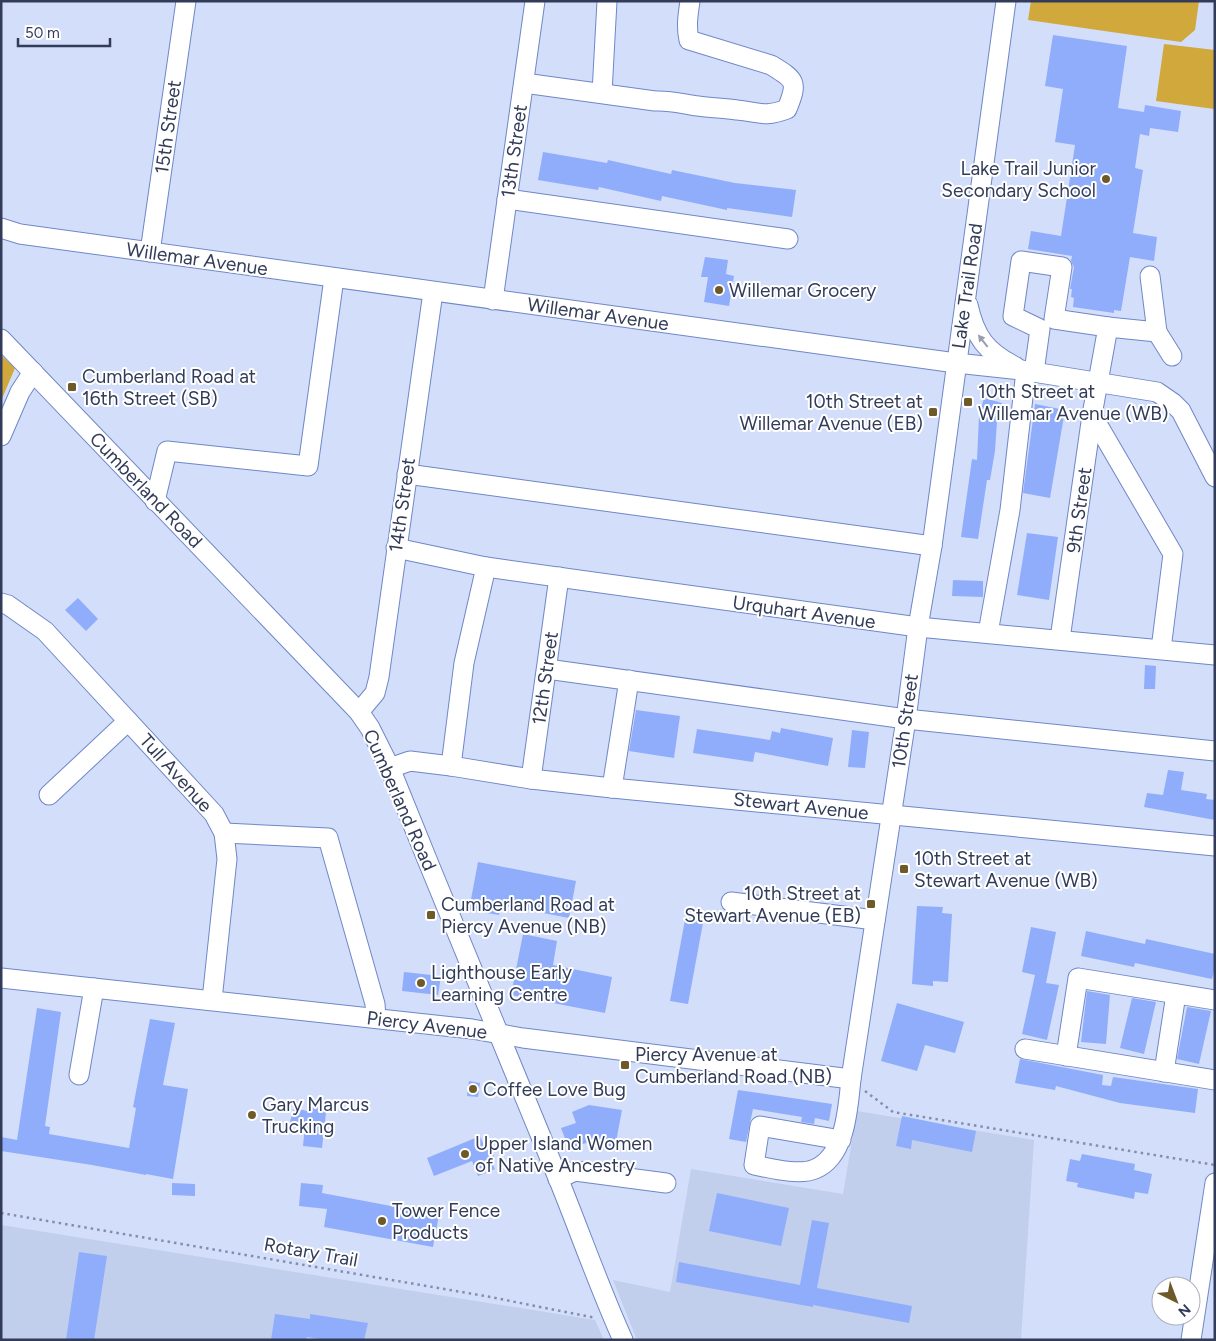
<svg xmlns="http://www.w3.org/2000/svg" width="1216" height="1341" font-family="Figtree,sans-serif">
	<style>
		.built { fill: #c1ceec }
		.green { fill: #d0a83c }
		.building { fill: #90adfb }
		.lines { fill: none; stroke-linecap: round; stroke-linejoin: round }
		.minor-casing { stroke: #6f87c7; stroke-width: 21 }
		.path { stroke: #848eaa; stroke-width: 2.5; stroke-dasharray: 2.5 4; stroke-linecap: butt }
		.minor { stroke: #fff; stroke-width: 19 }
		.oneway { fill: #989eac }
		.poi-dot { fill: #6e5a29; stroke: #fff; stroke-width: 2 }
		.labels { text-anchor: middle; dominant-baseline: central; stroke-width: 4; stroke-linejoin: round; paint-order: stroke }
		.street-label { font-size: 19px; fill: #323c58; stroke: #fff }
		.poi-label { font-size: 19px; fill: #323c58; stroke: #fff; text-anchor: start }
	</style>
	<rect width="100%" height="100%" fill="#d3defa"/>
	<g class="built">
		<polygon points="857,1111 1034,1140 1021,1340 637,1340 613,1280 670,1292 691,1169 843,1194"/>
		<polygon points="1,1225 595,1320 604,1340 1,1340"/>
	</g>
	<g class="green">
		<polygon points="1031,1 1199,1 1195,30 1181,42 1028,20"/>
		<polygon points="1164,44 1215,50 1214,109 1156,101"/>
		<polygon points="1,355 15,368 1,401"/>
	</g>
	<g class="building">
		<polygon points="1053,35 1127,46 1118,108 1144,112 1145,105 1181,111 1178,132 1150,128 1149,136 1140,134 1135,168 1143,170 1133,233 1157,237 1154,261 1130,257 1121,311 1114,310 1114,313 1073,307 1074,298 1071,297 1072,289 1070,289 1074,267 1071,261 1072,256 1028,249 1031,231 1061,236 1075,145 1055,142 1063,89 1045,86"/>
		<polygon points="543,152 607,163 608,160 671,174 672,170 735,183 796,190 792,217 727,208 727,210 662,196 661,201 599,187 598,190 538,180"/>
		<polygon points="705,257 728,260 726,274 734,276 729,306 704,302 708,277 701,277"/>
		<polygon points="984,398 1002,403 997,421 995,451 990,480 987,480 978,539 961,537 972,459 977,460 979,416"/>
		<polygon points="1035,404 1065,410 1050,498 1023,493"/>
		<polygon points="1027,533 1058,537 1049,600 1017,595"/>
		<polygon points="953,580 983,581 983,597 952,596"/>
		<polygon points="78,598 98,619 86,631 65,610"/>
		<polygon points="1145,665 1156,666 1155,689 1144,689"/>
		<polygon points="636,710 680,716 674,758 629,751"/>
		<polygon points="781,728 833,738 828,766 755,752 753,762 693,753 697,729 770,740 772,731 780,733"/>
		<polygon points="852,730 869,732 865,768 848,767"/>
		<polygon points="1168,770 1184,772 1181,790 1207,794 1206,799 1215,800 1215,820 1144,807 1147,793 1163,795"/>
		<polygon points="478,862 576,881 569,918 501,905 499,915 469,910"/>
		<polygon points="917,906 943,907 942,913 952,914 948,982 933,981 933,986 912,984"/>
		<polygon points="687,909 705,912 688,1004 670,1001"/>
		<polygon points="1031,927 1056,932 1046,983 1059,985 1047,1040 1022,1034 1035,975 1022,972"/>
		<polygon points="1086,931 1145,944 1146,939 1215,954 1215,967 1212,979 1135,963 1134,967 1081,956"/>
		<polygon points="523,934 557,941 553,965 612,977 605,1013 511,995"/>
		<polygon points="404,972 441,976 438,995 402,991"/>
		<polygon points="1087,991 1110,995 1106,1044 1081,1042"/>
		<polygon points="1132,998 1156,1002 1144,1054 1120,1048"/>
		<polygon points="897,1003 964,1022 955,1053 925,1045 917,1071 881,1061"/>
		<polygon points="1187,1007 1211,1011 1199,1064 1177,1059"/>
		<polygon points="37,1008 61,1012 45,1126 50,1127 49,1134 129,1148 136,1108 133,1107 150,1019 175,1023 163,1085 188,1089 173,1179 146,1174 146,1175 92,1165 1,1151 1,1137 17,1140"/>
		<polygon points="1020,1059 1103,1075 1102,1085 1111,1086 1113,1077 1198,1089 1195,1113 1120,1103 1056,1086 1055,1090 1015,1083"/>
		<polygon points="469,1081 480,1083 478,1097 467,1096"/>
		<polygon points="738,1090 832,1104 829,1121 815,1118 814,1124 801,1122 802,1117 753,1109 746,1142 729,1139"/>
		<polygon points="308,1102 327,1104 322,1148 303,1146 305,1125 290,1122 294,1108 307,1111"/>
		<polygon points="589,1105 622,1110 615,1147 586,1143 569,1149 561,1128 576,1123 572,1112"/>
		<polygon points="902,1116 976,1131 972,1152 912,1140 911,1149 896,1146"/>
		<polygon points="480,1136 486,1150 491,1148 495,1159 491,1161 495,1169 478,1176 472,1161 434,1176 427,1158"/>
		<polygon points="1082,1154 1135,1164 1134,1170 1152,1174 1148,1194 1135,1192 1134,1199 1077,1187 1078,1183 1066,1181 1070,1159 1080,1161"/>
		<polygon points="172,1183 195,1184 195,1196 172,1195"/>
		<polygon points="301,1183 323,1185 322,1193 439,1215 433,1247 324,1227 327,1209 299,1206"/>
		<polygon points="717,1193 789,1208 781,1246 709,1231"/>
		<polygon points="812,1220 829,1223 817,1288 912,1306 909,1323 813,1305 813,1307 676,1282 679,1262 800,1285"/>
		<polygon points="79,1252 107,1256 94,1340 66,1340"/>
		<polygon points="275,1314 310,1319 310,1314 368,1323 364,1340 327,1340 307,1337 306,1340 271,1340"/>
	</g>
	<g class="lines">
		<defs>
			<g id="minor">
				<path d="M524,83L655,101C670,100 683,104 698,106C711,108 724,108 737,110C760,112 763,118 787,109C798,82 796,80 771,65L689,40C686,26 688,15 690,1"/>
				<polyline points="602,93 607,1"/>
				<polyline points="507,199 788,239"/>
				<polyline points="1,228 20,234 956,363 1021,370 1157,392 1173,403 1181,411 1215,477"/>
				<polyline points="150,252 186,1"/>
				<polyline points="493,300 535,1"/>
				<path d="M968,305C975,337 986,352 1016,367"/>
				<polyline points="1108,327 1157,332 1150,276"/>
				<polyline points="1157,332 1172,356"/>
				<path d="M1,339L359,712L370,728L390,768C445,905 502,1041 558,1178C580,1232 599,1287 623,1340"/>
				<polyline points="1034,372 1040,329 1013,316 1021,261 1062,267 1054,319 1108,327 1092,415 1060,639"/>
				<polyline points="1092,415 1173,554 1161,649"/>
				<polyline points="1,436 20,392 33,372"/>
				<polyline points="407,474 932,546"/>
				<polyline points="155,501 167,451 308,466 334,278"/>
				<polyline points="396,548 486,567 918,627 1215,655"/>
				<polyline points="1,603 8,605 45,631 214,814 224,833 227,859 212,1000"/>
				<polyline points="988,633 1010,510 1026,371"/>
				<polyline points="547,669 906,719 1215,751"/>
				<polyline points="359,712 375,693 379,677 433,292"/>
				<polyline points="451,766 464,663 486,567"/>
				<polyline points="390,768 410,761 451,766 531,779 612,788 1215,846"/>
				<polyline points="531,779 559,577"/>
				<polyline points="612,788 629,680"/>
				<polyline points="49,795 128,721"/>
				<polyline points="224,833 328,838 375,1004 376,1018"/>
				<polyline points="731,902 875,920"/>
				<polyline points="1,978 472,1029 523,1038 851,1079"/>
				<polyline points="1025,1049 1215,1080"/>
				<polyline points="1066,1056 1078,978 1215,1000"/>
				<polyline points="1164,1072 1176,994"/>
				<polyline points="79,1075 94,988"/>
				<path d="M841,1140L760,1126L754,1165C770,1168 799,1176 815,1169C846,1156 848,1107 851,1079L906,719L918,627L932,546L1006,1"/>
				<polyline points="558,1179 575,1171 666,1183"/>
				<polyline points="1191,1340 1215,1183"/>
			</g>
		</defs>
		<use href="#minor" class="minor-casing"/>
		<g class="path">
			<polyline points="865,1091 893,1112 1215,1165"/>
			<polyline points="1,1213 485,1296 596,1318"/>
		</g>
		<use href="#minor" class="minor"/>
	</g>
	<defs><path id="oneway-solid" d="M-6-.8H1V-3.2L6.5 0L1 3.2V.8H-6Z" transform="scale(1.25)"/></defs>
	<use class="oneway" href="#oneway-solid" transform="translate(983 341) rotate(-128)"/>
	<g class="poi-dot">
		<circle cx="1106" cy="179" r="5"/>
		<circle cx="719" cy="290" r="5"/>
		<rect x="67" y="382" width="10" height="10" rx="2.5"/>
		<rect x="963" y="397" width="10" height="10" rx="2.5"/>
		<rect x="928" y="407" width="10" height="10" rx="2.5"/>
		<rect x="899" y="864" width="10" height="10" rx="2.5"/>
		<rect x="866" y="899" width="10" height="10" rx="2.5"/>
		<rect x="426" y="910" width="10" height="10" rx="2.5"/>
		<circle cx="421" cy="983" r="5"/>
		<rect x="620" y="1060" width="10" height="10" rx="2.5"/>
		<circle cx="473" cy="1089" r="5"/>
		<circle cx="252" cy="1115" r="5"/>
		<circle cx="465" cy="1154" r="5"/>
		<circle cx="382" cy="1221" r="5"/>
	</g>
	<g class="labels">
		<g class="street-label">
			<text transform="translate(168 127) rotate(-82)">15th Street</text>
			<text transform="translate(514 151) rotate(-82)">13th Street</text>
			<text transform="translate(197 259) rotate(8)">Willemar Avenue</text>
			<text transform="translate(967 286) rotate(-82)">Lake Trail Road</text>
			<text transform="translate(598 314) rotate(8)">Willemar Avenue</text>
			<text transform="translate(146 490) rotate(46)">Cumberland Road</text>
			<text transform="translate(402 505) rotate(-82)">14th Street</text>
			<text transform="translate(1079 510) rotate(-82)">9th Street</text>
			<text transform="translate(804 612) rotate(8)">Urquhart Avenue</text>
			<text transform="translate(545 678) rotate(-82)">12th Street</text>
			<text transform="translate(905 721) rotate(-82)">10th Street</text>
			<text transform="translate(176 773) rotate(48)">Tull Avenue</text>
			<text transform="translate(400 800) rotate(66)">Cumberland Road</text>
			<text transform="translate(801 806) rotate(6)">Stewart Avenue</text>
			<text transform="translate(427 1025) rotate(7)">Piercy Avenue</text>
			<text transform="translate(311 1252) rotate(10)">Rotary Trail</text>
		</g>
		<g class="poi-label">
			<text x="1096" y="168" text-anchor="end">Lake Trail Junior<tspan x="1096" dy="22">Secondary School</tspan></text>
			<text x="729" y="290">Willemar Grocery</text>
			<text x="82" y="376">Cumberland Road at<tspan x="82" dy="22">16th Street (SB)</tspan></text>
			<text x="978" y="391">10th Street at<tspan x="978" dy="22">Willemar Avenue (WB)</tspan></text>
			<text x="923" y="401" text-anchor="end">10th Street at<tspan x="923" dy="22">Willemar Avenue (EB)</tspan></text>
			<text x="914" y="858">10th Street at<tspan x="914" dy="22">Stewart Avenue (WB)</tspan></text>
			<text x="861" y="893" text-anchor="end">10th Street at<tspan x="861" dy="22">Stewart Avenue (EB)</tspan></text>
			<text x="441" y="904">Cumberland Road at<tspan x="441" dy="22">Piercy Avenue (NB)</tspan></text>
			<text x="431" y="972">Lighthouse Early<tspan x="431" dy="22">Learning Centre</tspan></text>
			<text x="635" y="1054">Piercy Avenue at<tspan x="635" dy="22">Cumberland Road (NB)</tspan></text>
			<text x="483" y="1089">Coffee Love Bug</text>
			<text x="262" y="1104">Gary Marcus<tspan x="262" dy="22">Trucking</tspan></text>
			<text x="475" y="1143">Upper Island Women<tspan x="475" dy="22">of Native Ancestry</tspan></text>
			<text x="392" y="1210">Tower Fence<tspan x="392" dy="22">Products</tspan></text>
		</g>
	</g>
	<rect width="1216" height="1341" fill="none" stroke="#323c58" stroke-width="5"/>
	<g transform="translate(1176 1301) rotate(138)"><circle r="24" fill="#ffffff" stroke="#adb1bc"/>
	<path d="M0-4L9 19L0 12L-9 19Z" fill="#6e5a29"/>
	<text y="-8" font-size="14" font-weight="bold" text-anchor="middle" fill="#323c58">N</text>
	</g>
	<path d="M18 38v8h92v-8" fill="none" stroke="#323c58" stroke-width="2.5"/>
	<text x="25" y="38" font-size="15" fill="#323c58" stroke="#ffffff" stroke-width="4" paint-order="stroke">50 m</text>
</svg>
